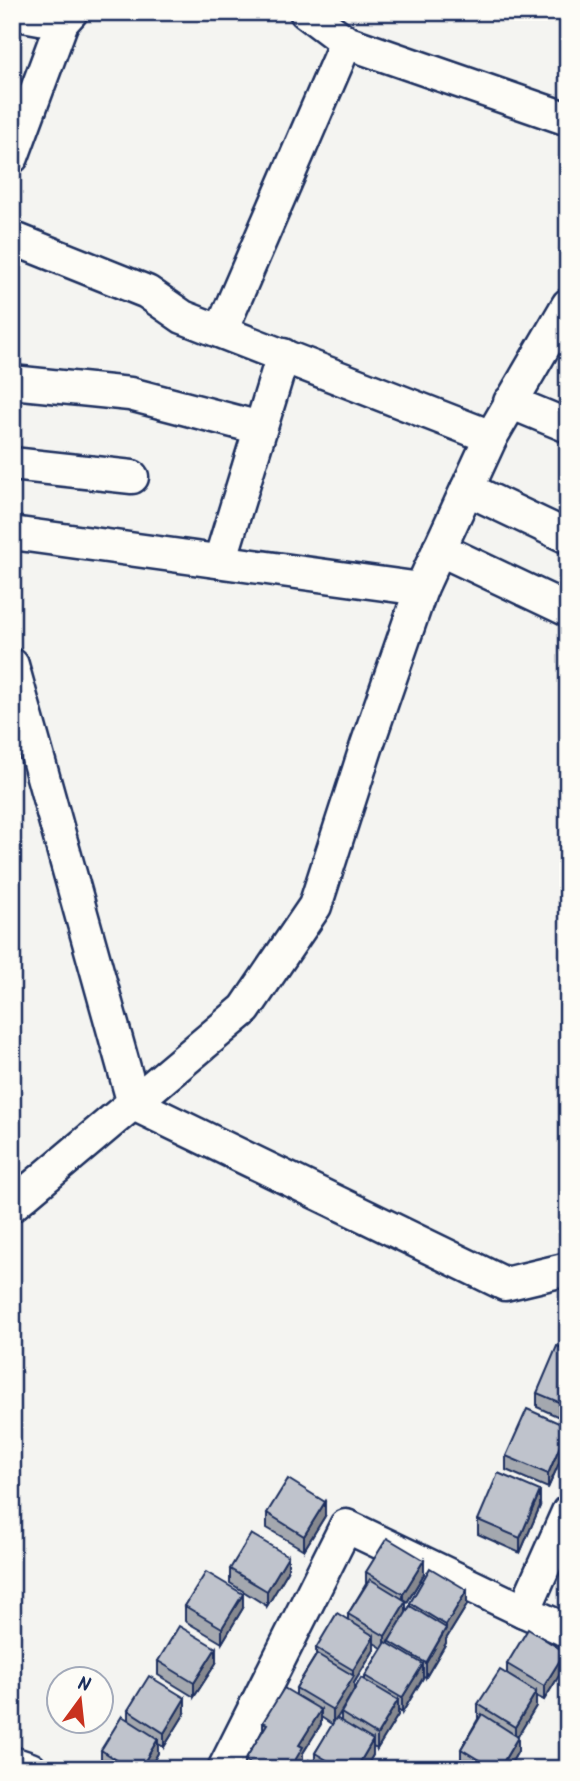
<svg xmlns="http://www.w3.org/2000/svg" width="580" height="1781" font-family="Kalam,sans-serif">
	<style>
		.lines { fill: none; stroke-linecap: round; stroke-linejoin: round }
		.minor-casing { stroke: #1b2f5e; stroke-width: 37 }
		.minor { stroke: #fdfcf7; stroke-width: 32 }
		.wall { fill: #a4a8af; stroke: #1b2f5e; stroke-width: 2; fill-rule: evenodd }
		.shaded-wall { fill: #86888f; stroke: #1b2f5e; stroke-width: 2 }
		.building { fill: #bfc3cc; stroke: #1b2f5e; stroke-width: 2 }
	</style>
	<rect width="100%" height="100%" fill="#f4f4f1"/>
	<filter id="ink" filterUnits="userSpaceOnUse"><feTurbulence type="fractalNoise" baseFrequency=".0143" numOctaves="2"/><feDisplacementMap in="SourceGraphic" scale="14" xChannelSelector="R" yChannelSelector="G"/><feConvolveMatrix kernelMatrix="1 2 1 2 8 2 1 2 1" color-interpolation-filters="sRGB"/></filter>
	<g filter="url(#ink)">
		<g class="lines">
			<defs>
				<g id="minor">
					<polyline points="306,12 346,42 568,119"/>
					<polyline points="12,13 62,22"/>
					<polyline points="12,157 62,22 71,12"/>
					<polyline points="12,238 147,292 183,317 491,437"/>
					<polyline points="221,331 346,42"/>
					<polyline points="12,382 130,394 260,428"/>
					<polyline points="510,402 568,426"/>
					<polyline points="12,464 132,477"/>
					<polyline points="467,489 568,537"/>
					<polyline points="12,533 421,589"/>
					<polyline points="439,549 568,610"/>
					<polyline points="220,561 283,355"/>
					<polyline points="12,665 134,1104 505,1284 568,1269"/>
					<polyline points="12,1205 245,1009 315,906 367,745 421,589 491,437 568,305"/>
					<polyline points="524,1611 568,1631"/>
					<polyline points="12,1763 30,1769"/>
					<polyline points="224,1769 346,1526 524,1611 568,1512"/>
				</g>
			</defs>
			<use href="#minor" class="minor-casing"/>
			<use href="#minor" class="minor"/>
		</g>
		<g class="wall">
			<polygon points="568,1350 568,1421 537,1407 537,1393"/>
			<polygon points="568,1427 568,1443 548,1488 506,1470 506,1456"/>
			<polygon points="540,1506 520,1553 478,1534 478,1520"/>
			<polygon points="267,1513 325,1516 304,1550 267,1528"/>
			<polygon points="568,1567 568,1597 562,1595 562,1580"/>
			<polygon points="230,1569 288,1571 267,1606 230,1583"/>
			<path d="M366,1572L424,1574L406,1604V1612L410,1606V1603L467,1605L446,1639V1643L426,1677L423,1676V1678L402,1713L398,1710V1715L377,1749L373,1747V1755L365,1769H303L315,1765V1753L333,1725L321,1717V1724L303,1753V1762L299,1769H245V1760L263,1731V1722L296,1695V1688L316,1655V1648L348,1620V1614L366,1584ZM374,1643L382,1648L365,1676V1681L341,1713V1721L336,1718L354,1690V1683L374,1650Z"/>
			<polygon points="185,1606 243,1608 222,1643 185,1621"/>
			<polygon points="158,1661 216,1663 194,1697 158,1675"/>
			<polygon points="507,1664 565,1666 544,1700 536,1696 536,1706 518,1736 518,1751 508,1769 470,1769 461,1763 461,1749 478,1719 478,1704 507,1674"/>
			<polygon points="128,1710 185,1713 164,1747 158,1744 158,1753 149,1769 107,1769 101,1765 101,1750 128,1720"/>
		</g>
		<g class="shaded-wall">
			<polygon points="568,1428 568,1443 548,1488 548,1474"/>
			<polygon points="540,1491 540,1506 520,1553 520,1538"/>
			<polygon points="325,1502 325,1516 304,1550 304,1536"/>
			<polygon points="288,1556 288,1571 267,1606 267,1591"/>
			<polygon points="424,1560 424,1574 406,1604 406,1616 389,1641 389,1644 385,1650 385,1636 403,1606 403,1594"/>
			<polygon points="467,1590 467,1605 446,1639 446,1643 426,1677 426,1663 446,1629 446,1625"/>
			<polygon points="243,1594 243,1608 222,1643 222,1628"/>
			<polygon points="374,1636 374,1650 354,1683 354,1690 333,1725 333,1710 353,1677 353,1670"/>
			<polygon points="216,1648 216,1663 194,1697 194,1683"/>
			<polygon points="565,1652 565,1666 544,1700 544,1686"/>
			<polygon points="423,1664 423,1678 402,1713 402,1698"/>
			<polygon points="536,1692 536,1706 515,1741 515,1727"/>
			<polygon points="185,1698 185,1713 164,1747 164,1733"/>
			<polygon points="398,1700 398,1715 377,1749 377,1735"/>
			<polygon points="321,1710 321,1724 303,1753 303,1762 299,1769 290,1769 299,1745"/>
			<polygon points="518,1737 518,1751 508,1769 499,1769"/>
			<polygon points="158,1739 158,1753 149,1769 140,1769"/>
			<polygon points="373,1740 373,1755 365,1769 356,1769"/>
		</g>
		<g class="building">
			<polygon points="557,1346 568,1350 568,1406 537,1393"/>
			<polygon points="527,1409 568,1427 548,1474 506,1456"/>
			<polygon points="498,1473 540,1491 520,1538 478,1520"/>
			<polygon points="288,1479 325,1502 304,1536 267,1513"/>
			<polygon points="251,1534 288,1556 267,1591 230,1569"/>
			<polygon points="387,1538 424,1560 403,1594 366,1572"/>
			<polygon points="568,1567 568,1583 562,1580"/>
			<polygon points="430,1568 467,1590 446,1625 410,1603"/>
			<polygon points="206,1572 243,1594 222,1628 185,1606"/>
			<polygon points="370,1579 406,1601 385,1636 348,1614"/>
			<polygon points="410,1606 446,1628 426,1663 389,1641"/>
			<polygon points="337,1613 374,1636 353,1670 316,1648"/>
			<polygon points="179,1626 216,1648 194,1683 158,1661"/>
			<polygon points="528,1629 565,1652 544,1686 507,1664"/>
			<polygon points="386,1642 423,1664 402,1698 365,1676"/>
			<polygon points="317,1654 354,1676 333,1710 296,1688"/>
			<polygon points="500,1670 536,1692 515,1727 478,1704"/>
			<polygon points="149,1676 185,1698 164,1733 128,1710"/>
			<polygon points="361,1678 398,1700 377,1735 341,1713"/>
			<polygon points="284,1688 321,1710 299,1745 303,1747 290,1769 260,1769 245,1760 267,1724 263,1722"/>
			<polygon points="482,1714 518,1737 499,1769 494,1769 461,1749"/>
			<polygon points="122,1716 158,1739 140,1769 131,1769 101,1750"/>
			<polygon points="336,1718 373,1740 356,1769 342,1769 315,1753"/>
			<polygon points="309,1760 322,1769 303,1769"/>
			<polygon points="455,1761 467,1769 450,1769"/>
		</g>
	</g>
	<rect width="580" height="1781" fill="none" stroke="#fdfcf7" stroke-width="42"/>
	<rect x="21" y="21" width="538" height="1739" fill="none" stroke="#1b2f5e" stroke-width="2.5" filter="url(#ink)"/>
	<g transform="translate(80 1700) rotate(15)"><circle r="33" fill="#fdfcf7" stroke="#a3aaba" stroke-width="2"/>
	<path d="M0-5L12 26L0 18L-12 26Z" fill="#c8321e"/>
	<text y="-10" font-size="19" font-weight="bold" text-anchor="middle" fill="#1b2f5e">N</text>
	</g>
</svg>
